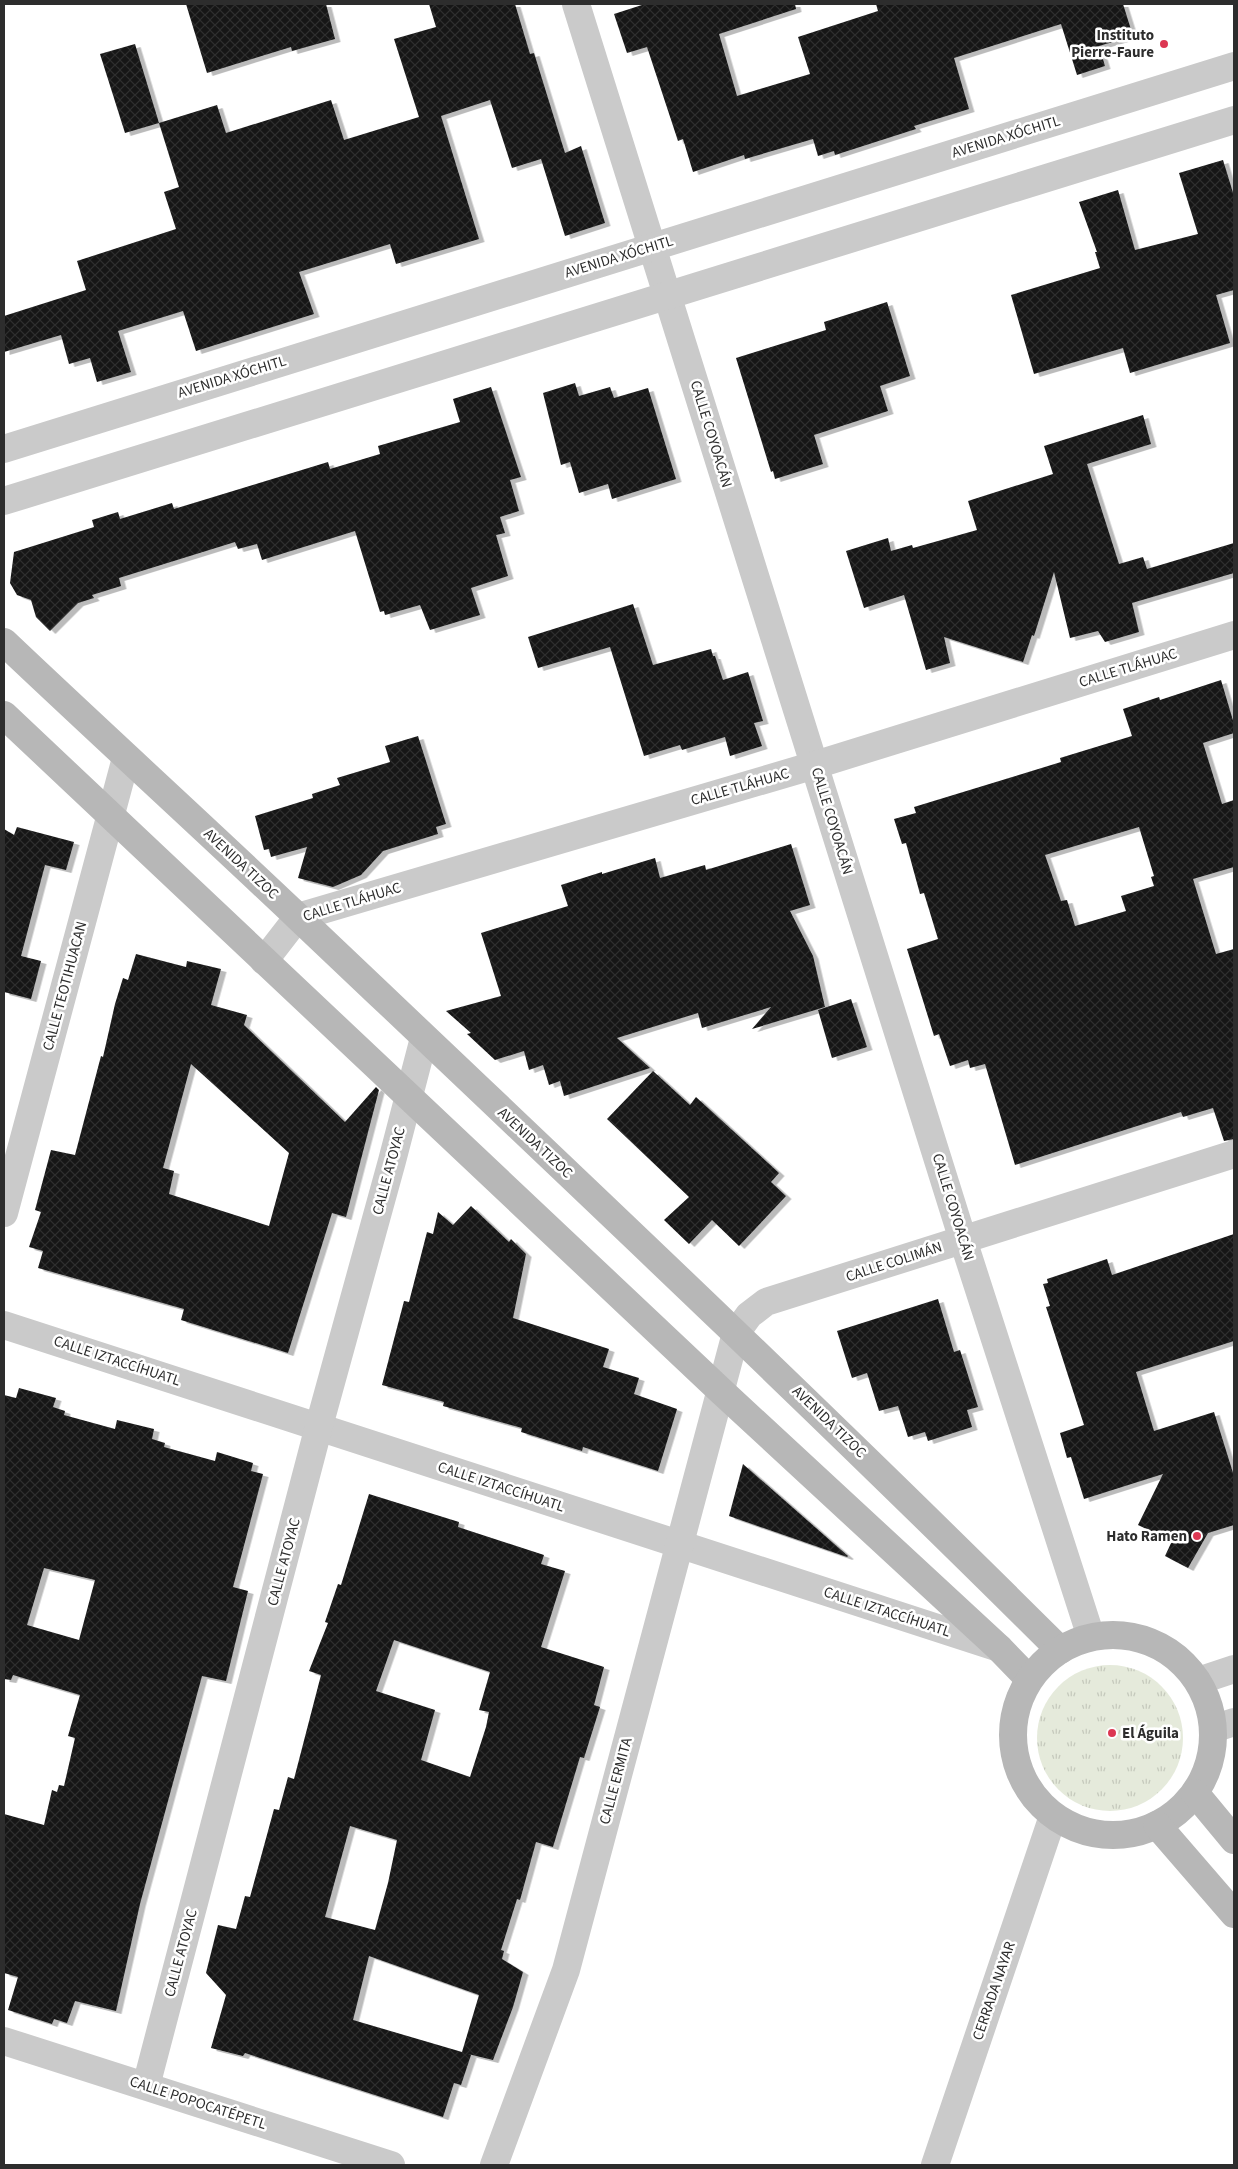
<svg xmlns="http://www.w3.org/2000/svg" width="1238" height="2169" font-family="'Source Sans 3',sans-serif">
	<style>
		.park { fill: url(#park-tufts) }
		.building { fill: url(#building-cross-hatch); fill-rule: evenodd; filter: url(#shadow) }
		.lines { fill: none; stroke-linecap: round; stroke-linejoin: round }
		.street { stroke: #cacaca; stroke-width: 28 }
		.secondary { stroke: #b7b7b7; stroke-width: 28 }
		.poi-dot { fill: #dc3752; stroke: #fff; stroke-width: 2 }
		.labels { text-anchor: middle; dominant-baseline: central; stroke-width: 5; stroke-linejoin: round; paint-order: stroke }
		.poi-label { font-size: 15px; font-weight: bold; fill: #2d2d2d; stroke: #fff; text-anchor: end }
		.street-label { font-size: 15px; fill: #2d2d2d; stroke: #fff }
	</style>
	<defs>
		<pattern id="park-tufts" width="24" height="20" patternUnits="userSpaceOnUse" patternTransform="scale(1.25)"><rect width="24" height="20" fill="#e5eadb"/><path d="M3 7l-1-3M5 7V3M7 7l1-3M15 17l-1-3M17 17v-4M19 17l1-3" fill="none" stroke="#c5c9bc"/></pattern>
		<pattern id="building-cross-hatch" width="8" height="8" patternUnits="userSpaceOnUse" patternTransform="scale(1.25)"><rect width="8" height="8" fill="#141414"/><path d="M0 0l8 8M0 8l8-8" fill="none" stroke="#2e2e2e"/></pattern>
		<filter id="shadow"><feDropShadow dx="5.5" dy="3" stdDeviation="0" flood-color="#0004"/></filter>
	</defs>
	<rect width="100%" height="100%" fill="#fff"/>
	<circle class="park" cx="1110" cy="1738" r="73"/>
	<g class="building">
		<polygon points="186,4 326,4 335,39 292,51 291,47 207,73"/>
		<polygon points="429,4 515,4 530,54 534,53 565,153 581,146 605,223 565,236 541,159 512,168 490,100 441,116 479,239 396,264 390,244 299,272 314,314 196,351 183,311 118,331 131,372 97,382 90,358 69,364 61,335 4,352 4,316 86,290 77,261 176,229 164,192 179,187 159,123 217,105 226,133 331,100 344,140 419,117 394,39 436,27"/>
		<polygon points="645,4 795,4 796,9 719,34 737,96 810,74 798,37 878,11 876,4 1123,4 1133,36 1099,46 1105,66 1077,75 1061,24 954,58 969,109 914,126 916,129 835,155 834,151 818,156 813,139 745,159 744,155 693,172 683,139 678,141 647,47 627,53 614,14"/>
		<polygon points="135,44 159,123 125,133 100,54"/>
		<polygon points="1223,160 1234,196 1234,290 1216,295 1230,343 1130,373 1123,348 1034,374 1011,295 1100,268 1095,252 1097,252 1079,202 1118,190 1135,250 1198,234 1179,173"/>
		<polygon points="887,302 910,376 880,386 888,411 814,435 823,464 775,479 773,471 771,472 736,358 826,330 824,322"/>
		<polygon points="575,383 579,396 610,387 614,398 648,388 676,479 612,499 608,484 579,493 570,462 561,465 543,393"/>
		<polygon points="491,387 521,477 510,480 519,511 500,517 505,533 496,535 508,576 471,588 480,615 430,630 420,605 385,615 384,611 380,612 355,531 262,560 257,544 238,549 235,542 119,578 121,586 92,595 94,598 78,603 50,631 36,617 31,600 17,595 10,583 14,552 94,527 92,520 118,512 120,519 172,503 174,509 328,462 330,469 380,454 378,446 460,422 453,399"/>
		<polygon points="1143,415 1151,444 1087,464 1119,564 1143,557 1147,569 1234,543 1234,573 1132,603 1139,632 1105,642 1098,631 1070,638 1054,572 1034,636 1032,635 1023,662 944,637 950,663 926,670 904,595 864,608 846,551 888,538 891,551 912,545 913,548 977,530 968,501 1053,474 1044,446"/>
		<polygon points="633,604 653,665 711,649 713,656 715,656 723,680 748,672 763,721 754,723 762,746 730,756 725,737 682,750 680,745 644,756 610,647 538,668 528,637"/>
		<path d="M1221,680L1234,724V733L1203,743L1222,804L1234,800V867L1193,879L1216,954L1234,949V1139L1224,1141L1213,1108L1183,1117L1181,1112L1015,1165L985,1064L970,1068L968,1060L950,1066L939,1034L934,1036L907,949L938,939L924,893L920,894L906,843L902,844L894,819L916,813L914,807L1061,762L1060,758L1132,736L1123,709L1159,697L1160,700ZM1139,827L1154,876L1151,877L1154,886L1121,896L1126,911L1075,926L1067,900L1061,901L1045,855Z"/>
		<polygon points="418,736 446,824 436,827 438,834 383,851 361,875 333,887 298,878 307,847 271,857 269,849 264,850 255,816 313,798 312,794 340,785 337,778 390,762 385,746"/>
		<polygon points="17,827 74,842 66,870 45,865 21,956 41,961 31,999 4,992 4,829 14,835"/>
		<polygon points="791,844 810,905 790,911 813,956 825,1007 752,1029 771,1007 702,1028 698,1013 617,1038 650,1068 564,1096 560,1081 549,1085 543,1065 529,1070 524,1051 495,1060 467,1034 471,1033 446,1011 501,996 481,933 568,906 561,885 602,872 602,874 655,858 660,878 705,865 706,870"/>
		<path d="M136,954L186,967L187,961L221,969L211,1005L247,1015L244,1025L345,1122L376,1087L379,1090L346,1217L332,1213L288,1353L181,1320L184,1309L38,1268L43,1251L29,1247L41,1212L35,1210L51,1150L75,1155L101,1056L103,1057L115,1004L123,978L128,980ZM191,1064L289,1153L269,1226L169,1194L174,1171L163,1168Z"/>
		<polygon points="851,999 867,1047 832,1058 818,1010"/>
		<polygon points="653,1071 690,1105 696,1097 779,1173 771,1182 786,1196 739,1246 712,1220 689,1244 664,1220 689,1197 607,1119"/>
		<polygon points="471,1206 509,1242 511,1239 526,1254 513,1318 609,1349 603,1367 639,1378 634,1394 677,1409 658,1471 583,1447 582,1451 521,1432 522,1428 443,1406 444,1402 382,1385 404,1301 409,1302 427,1232 433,1234 438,1212 453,1225"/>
		<polygon points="1234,1234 1234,1341 1136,1372 1154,1431 1214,1412 1234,1476 1234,1525 1208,1533 1188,1568 1165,1556 1172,1541 1138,1525 1163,1474 1084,1499 1071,1457 1067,1458 1060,1433 1084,1425 1046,1307 1050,1306 1043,1284 1048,1283 1047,1279 1107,1259 1112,1275"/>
		<polygon points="938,1299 954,1352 960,1350 978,1407 967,1410 972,1427 928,1441 925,1432 908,1437 898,1406 879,1411 867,1373 852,1378 837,1331"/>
		<path d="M19,1388L56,1398L53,1407L65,1411L64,1415L115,1429L117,1420L154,1429L152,1439L165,1443L164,1447L215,1461L217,1452L253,1463L251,1471L263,1474L233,1587L248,1591L226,1681L202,1676L140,1904L116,2011L75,2001L67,2023L54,2019L52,2024L8,2010L18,1977L4,1973V1814L44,1825L52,1790L57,1792L59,1785L64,1786L75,1738L68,1736L80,1695L13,1675L11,1680L4,1679V1395L16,1398ZM44,1568L95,1580L79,1640L27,1625Z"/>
		<polygon points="743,1464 848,1556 847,1557 729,1516"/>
		<path d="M369,1494L459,1522L458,1527L544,1555L541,1564L565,1571L541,1647L604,1667L594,1705L600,1707L584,1758L580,1757L553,1847L536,1842L520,1900L517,1899L501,1950L504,1951L502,1959L523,1972L513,2007L493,2060L468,2054L471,2055L461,2085L454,2083L443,2117L245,2053L243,2056L211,2048L226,1995L206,1973L218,1925L236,1929L245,1896L250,1897L274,1809L279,1810L288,1777L294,1779L321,1675L309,1671L328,1623L325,1622L338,1584L341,1585ZM394,1640L490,1672L479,1710L489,1712L486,1727L470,1777L421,1760L435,1710L376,1691ZM350,1826L397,1840L388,1883L375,1930L325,1917ZM369,1956L479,1995L462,2052L353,2020Z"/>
	</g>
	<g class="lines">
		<g class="street">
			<polyline points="576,4 963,1240 1091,1637"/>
			<polyline points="4,449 1234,66"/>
			<polyline points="4,501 1234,120"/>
			<polyline points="264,961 298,917 815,765 1234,635"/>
			<polyline points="4,1213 126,758"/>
			<path d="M4,1325C336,1432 667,1542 999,1648"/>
			<polyline points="1198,1681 1234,1669"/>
			<polyline points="1213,1729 1234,1722"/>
			<polyline points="4,2041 391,2165"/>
			<polyline points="146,2086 319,1426 392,1161 424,1038"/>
			<polyline points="494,2165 566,1970 736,1333 749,1315 766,1302 1234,1154"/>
			<polyline points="935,2165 1053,1816"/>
		</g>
		<g class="secondary">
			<path d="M4,642C102,735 201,825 299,918C554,1160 811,1402 1060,1650"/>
			<polyline points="4,715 721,1391 999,1648 1029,1679"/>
			<circle cx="1113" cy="1735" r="100"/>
			<polyline points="1195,1793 1234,1840"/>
			<polyline points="1157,1825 1234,1914"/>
		</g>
	</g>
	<g class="poi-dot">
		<circle cx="1164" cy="44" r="5"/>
		<circle cx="1197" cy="1536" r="5"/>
		<circle cx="1112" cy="1733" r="5"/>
	</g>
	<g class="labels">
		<g class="poi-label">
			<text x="1154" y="35">Instituto<tspan x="1154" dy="17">Pierre-Faure</tspan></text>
			<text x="1187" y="1536">Hato Ramen</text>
			<text x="1122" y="1733" text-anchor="start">El Águila</text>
		</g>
		<g class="street-label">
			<text transform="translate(1006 137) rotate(-17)">AVENIDA XÓCHITL</text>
			<text transform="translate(619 257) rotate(-17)">AVENIDA XÓCHITL</text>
			<text transform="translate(232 377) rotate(-17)">AVENIDA XÓCHITL</text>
			<text transform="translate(711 434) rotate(73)">CALLE COYOACÁN</text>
			<text transform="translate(1128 668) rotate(-17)">CALLE TLÁHUAC</text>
			<text transform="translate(740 787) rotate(-16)">CALLE TLÁHUAC</text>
			<text transform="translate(832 821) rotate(73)">CALLE COYOACÁN</text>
			<text transform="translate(241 864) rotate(43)">AVENIDA TIZOC</text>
			<text transform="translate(352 902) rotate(-17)">CALLE TLÁHUAC</text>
			<text transform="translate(65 986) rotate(-75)">CALLE TEOTIHUACAN</text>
			<text transform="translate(535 1143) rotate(43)">AVENIDA TIZOC</text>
			<text transform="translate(389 1171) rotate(-75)">CALLE ATOYAC</text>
			<text transform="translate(953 1207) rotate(73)">CALLE COYOACÁN</text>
			<text transform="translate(894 1262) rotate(-18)">CALLE COLIMÁN</text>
			<text transform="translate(117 1361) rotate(18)">CALLE IZTACCÍHUATL</text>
			<text transform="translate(829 1422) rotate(44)">AVENIDA TIZOC</text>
			<text transform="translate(501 1487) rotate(18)">CALLE IZTACCÍHUATL</text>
			<text transform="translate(284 1562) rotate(-75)">CALLE ATOYAC</text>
			<text transform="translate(887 1612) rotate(18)">CALLE IZTACCÍHUATL</text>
			<text transform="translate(616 1781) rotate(-75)">CALLE ERMITA</text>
			<text transform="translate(181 1953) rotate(-75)">CALLE ATOYAC</text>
			<text transform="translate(994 1991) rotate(-71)">CERRADA NAYAR</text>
			<text transform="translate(198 2103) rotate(18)">CALLE POPOCATÉPETL</text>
		</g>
	</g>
	<rect width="1238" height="2169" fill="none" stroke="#2d2d2d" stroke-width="10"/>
</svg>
